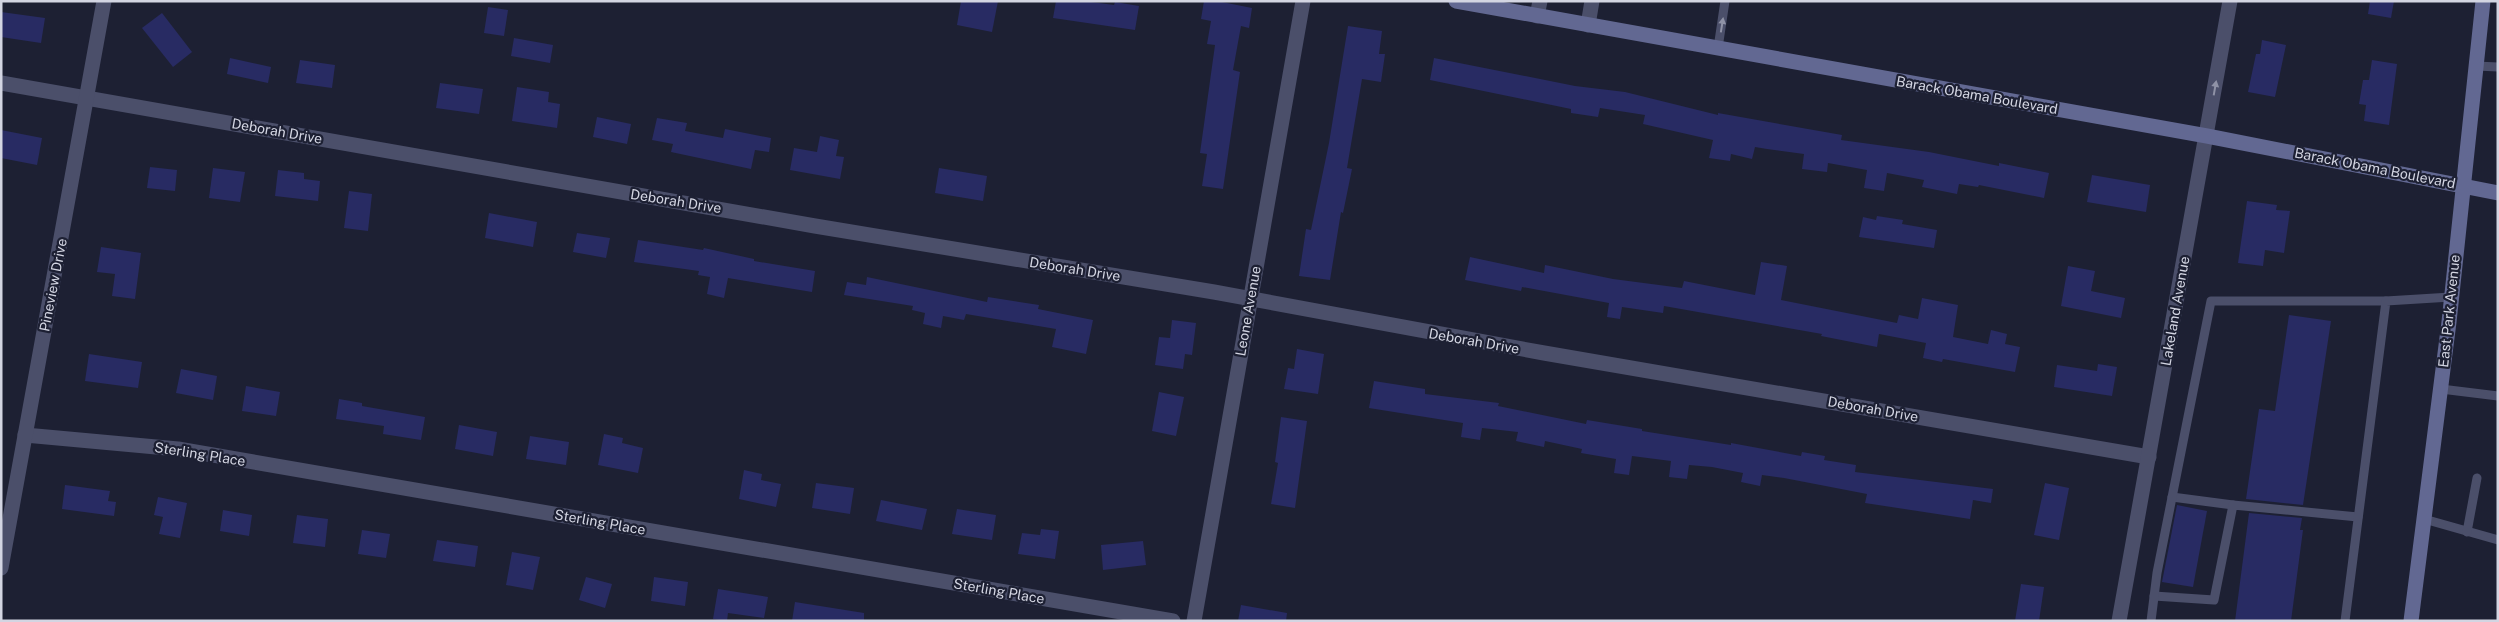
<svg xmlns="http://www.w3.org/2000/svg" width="2499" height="622" font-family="'Public Sans',sans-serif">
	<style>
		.building { fill: #282b63 }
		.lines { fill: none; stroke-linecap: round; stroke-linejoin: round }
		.lane { stroke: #4b4f6a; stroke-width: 9 }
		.street { stroke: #4b4f6a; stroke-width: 15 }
		.secondary { stroke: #626892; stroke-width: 15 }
		.oneway { fill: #8f92a6 }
		.labels { text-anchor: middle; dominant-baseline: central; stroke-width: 4.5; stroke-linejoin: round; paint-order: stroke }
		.street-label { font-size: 14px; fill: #d3d5e2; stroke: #1d2033 }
	</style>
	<rect width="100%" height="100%" fill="#1d2033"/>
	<g class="building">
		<polygon points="961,1 998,1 992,32 957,25"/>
		<polygon points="1056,1 1084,1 1114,5 1115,2 1139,6 1135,30 1053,18"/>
		<polygon points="1204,1 1217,1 1252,8 1249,28 1241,26 1233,70 1240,72 1223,189 1202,186 1207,154 1200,153 1215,45 1207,44 1211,21 1201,19"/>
		<polygon points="2370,1 2394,1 2391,18 2368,14"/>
		<polygon points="488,7 508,10 504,36 484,33"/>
		<polygon points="1,12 45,18 41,43 1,37"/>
		<polygon points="162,13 192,52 173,67 142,28"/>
		<polygon points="1348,26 1382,31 1379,54 1385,54 1381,82 1362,79 1347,168 1352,169 1343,213 1341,212 1330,280 1299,276 1306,229 1311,230 1329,143"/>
		<polygon points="514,38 553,45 550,63 511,56"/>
		<polygon points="2262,40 2286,45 2275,97 2248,92 2256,54 2260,54"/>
		<polygon points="230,58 271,67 268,83 227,74"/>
		<polygon points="1434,58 1575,86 1625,92 1718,115 1718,113 1842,135 1841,140 1929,152 1999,166 1999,163 2049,173 2044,198 1979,185 1978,187 1959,184 1957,194 1922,187 1924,180 1887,173 1884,191 1864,188 1867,170 1828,163 1827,172 1802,169 1804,154 1767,149 1755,147 1752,159 1731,154 1730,161 1709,158 1713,140 1643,124 1645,115 1600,108 1598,117 1571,113 1571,109 1430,80"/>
		<polygon points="300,60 335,65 332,88 296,83"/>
		<polygon points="2372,60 2397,64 2389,125 2364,121 2366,105 2359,104 2363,80 2369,80"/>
		<polygon points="440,83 483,89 479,114 436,108"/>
		<polygon points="517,87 549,92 548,102 560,104 557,128 512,121"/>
		<polygon points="597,117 631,124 627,144 593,137"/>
		<polygon points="657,118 687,123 685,131 723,138 725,129 771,138 769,152 755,150 751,169 671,152 673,144 652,140"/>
		<polygon points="1,130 42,138 37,165 1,158"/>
		<polygon points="820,136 839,140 836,156 844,157 840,179 790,170 794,148 817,152"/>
		<polygon points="150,167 177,170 175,191 147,188"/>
		<polygon points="213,168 245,172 240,202 209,198"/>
		<polygon points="939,168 987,176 983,201 935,193"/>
		<polygon points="278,170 304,173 304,179 320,181 318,201 275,196"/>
		<polygon points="2092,175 2150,185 2146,212 2087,202"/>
		<polygon points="349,191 372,194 368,231 344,228"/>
		<polygon points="2247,201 2277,205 2276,210 2290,211 2284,253 2265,250 2263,266 2238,263"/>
		<polygon points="489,213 537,222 533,247 485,238"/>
		<polygon points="1877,216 1903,220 1902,224 1937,230 1934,248 1859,237 1863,217 1876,220"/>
		<polygon points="577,233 610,238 606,258 573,252"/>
		<polygon points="638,240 703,250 704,248 754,259 754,261 815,271 812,292 728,278 724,298 707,294 710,277 698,275 699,271 634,262"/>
		<polygon points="101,247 141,253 135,299 112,296 115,274 97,272"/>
		<polygon points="1470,257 1544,273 1545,265 1613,279 1682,288 1684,281 1755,295 1761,262 1787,266 1781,300 1897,323 1899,315 1918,319 1922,298 1958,305 1953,337 1988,344 1991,330 2007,334 2005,344 2020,347 2015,372 1943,359 1942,362 1923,358 1926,343 1879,334 1877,347 1821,336 1822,334 1664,306 1663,313 1622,307 1620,319 1607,317 1609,303 1522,287 1521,291 1465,280"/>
		<polygon points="2068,266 2095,271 2091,291 2125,298 2121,318 2061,306"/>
		<polygon points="867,277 987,302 988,297 1039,305 1038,309 1093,320 1086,354 1052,347 1056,329 966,314 964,320 943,316 941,328 923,324 925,313 912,310 913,306 844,295 847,282 866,285"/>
		<polygon points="2289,315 2331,321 2303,505 2246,499 2259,409 2275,411"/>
		<polygon points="1172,320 1196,323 1192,355 1185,354 1183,369 1155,365 1159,337 1170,338"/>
		<polygon points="1297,349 1324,354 1318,394 1284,389 1288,368 1294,369"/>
		<polygon points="89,354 142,362 138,388 85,381"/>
		<polygon points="2098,364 2117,367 2112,396 2054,387 2057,365 2097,371"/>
		<polygon points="181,369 217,376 213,400 176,393"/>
		<polygon points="1374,381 1425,389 1425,394 1499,403 1498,406 1586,424 1587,420 1642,429 1642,431 1731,445 1731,443 1801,456 1802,452 1825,456 1824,460 1856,465 1855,472 1993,489 1991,503 1973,500 1970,519 1865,503 1867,494 1784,478 1762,475 1760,486 1741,482 1743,473 1712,467 1689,465 1687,479 1669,477 1671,461 1632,456 1629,475 1614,473 1616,459 1581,453 1582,449 1545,441 1544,447 1516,441 1518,432 1482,428 1480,440 1461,437 1463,423 1369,408"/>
		<polygon points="246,386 280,392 276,416 242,411"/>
		<polygon points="1159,392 1184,397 1176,436 1152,431"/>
		<polygon points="339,399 362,403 362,406 425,417 421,440 383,434 384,426 336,419"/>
		<polygon points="1281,417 1307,421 1295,508 1271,504 1278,463 1275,462"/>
		<polygon points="459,425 497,432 493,456 455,449"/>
		<polygon points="604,434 623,438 622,443 643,448 638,473 598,465"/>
		<polygon points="530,436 569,442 566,465 526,459"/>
		<polygon points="744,470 762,474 761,480 781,484 776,507 739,499"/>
		<polygon points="816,483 854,488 850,514 812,508"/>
		<polygon points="2045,483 2069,488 2059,540 2034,535"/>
		<polygon points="65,485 110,491 108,501 116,502 114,516 62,509"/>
		<polygon points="158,497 187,503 180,538 159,534 163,517 154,515"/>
		<polygon points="881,500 927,509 922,530 876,521"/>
		<polygon points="2177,505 2207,511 2193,587 2162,582"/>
		<polygon points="957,509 996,515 992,540 952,534"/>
		<polygon points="223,510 252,515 249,536 220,531"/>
		<polygon points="2249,513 2302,518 2300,530 2303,530 2291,621 2235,621"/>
		<polygon points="297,515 328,519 325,547 293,543"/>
		<polygon points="1041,529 1059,531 1055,559 1018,554 1022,533 1040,535"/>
		<polygon points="362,530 390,534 386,558 358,554"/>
		<polygon points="437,540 478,546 475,567 433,561"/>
		<polygon points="1143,541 1146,565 1103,570 1101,545"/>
		<polygon points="512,552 540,557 533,590 506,585"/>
		<polygon points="586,577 612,584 605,608 579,600"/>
		<polygon points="654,577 688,582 685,606 651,601"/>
		<polygon points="2021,584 2044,587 2039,621 2015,621"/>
		<polygon points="718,589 768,597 764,618 728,613 727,621 713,619"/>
		<polygon points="795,602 864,613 864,621 792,621"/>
		<polygon points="1241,605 1287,613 1286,621 1238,621"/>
	</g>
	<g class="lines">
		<g class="lane">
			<polyline points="1718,48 1725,1"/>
			<polyline points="2476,66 2498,67"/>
			<polyline points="2441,389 2498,396"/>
			<polyline points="2172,497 2233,505"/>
			<polyline points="2424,519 2498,540"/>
			<polyline points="2467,532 2477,478"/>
			<polyline points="2154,596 2214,600 2233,505 2358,517"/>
			<polyline points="2151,621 2157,573 2211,301 2386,301"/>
			<polyline points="2345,621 2386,301 2451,297"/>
		</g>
		<g class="street">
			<polyline points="1537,16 1540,1"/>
			<polyline points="1588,25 1592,1"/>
			<polyline points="1,83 815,226 1214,292 1544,353 2149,457"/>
			<polyline points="25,435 178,449 1173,621"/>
			<polyline points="1,568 104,1"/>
			<polyline points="1194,621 1303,1"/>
			<polyline points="2119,621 2230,1"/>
		</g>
		<g class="secondary">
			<polyline points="1456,1 2207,136 2498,193"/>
			<polyline points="2411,621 2449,322 2483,1"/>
		</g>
	</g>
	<defs><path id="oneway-solid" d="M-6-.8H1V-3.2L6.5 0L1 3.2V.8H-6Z" transform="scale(1.25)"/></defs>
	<g class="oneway">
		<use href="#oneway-solid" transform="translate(1722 25) rotate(-81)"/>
		<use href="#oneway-solid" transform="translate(2215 88) rotate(-80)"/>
	</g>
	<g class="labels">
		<g class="street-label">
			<text transform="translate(1977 95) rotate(10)">Barack Obama Boulevard</text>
			<text transform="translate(277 131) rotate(10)">Deborah Drive</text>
			<text transform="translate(2375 168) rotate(11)">Barack Obama Boulevard</text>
			<text transform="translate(676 201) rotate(9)">Deborah Drive</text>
			<text transform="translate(1075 269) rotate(9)">Deborah Drive</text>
			<text transform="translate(53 285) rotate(-79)">Pineview Drive</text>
			<text transform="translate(1248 311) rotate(-80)">Leone Avenue</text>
			<text transform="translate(2175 311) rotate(-80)">Lakeland Avenue</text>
			<text transform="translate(2449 311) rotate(-84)">East Park Avenue</text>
			<text transform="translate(1474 341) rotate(10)">Deborah Drive</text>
			<text transform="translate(1873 409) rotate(10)">Deborah Drive</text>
			<text transform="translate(200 454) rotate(9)">Sterling Place</text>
			<text transform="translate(600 522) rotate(10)">Sterling Place</text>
			<text transform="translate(999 591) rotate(10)">Sterling Place</text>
		</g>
	</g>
	<rect width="2499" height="622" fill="none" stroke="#d3d5e2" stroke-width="5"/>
</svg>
